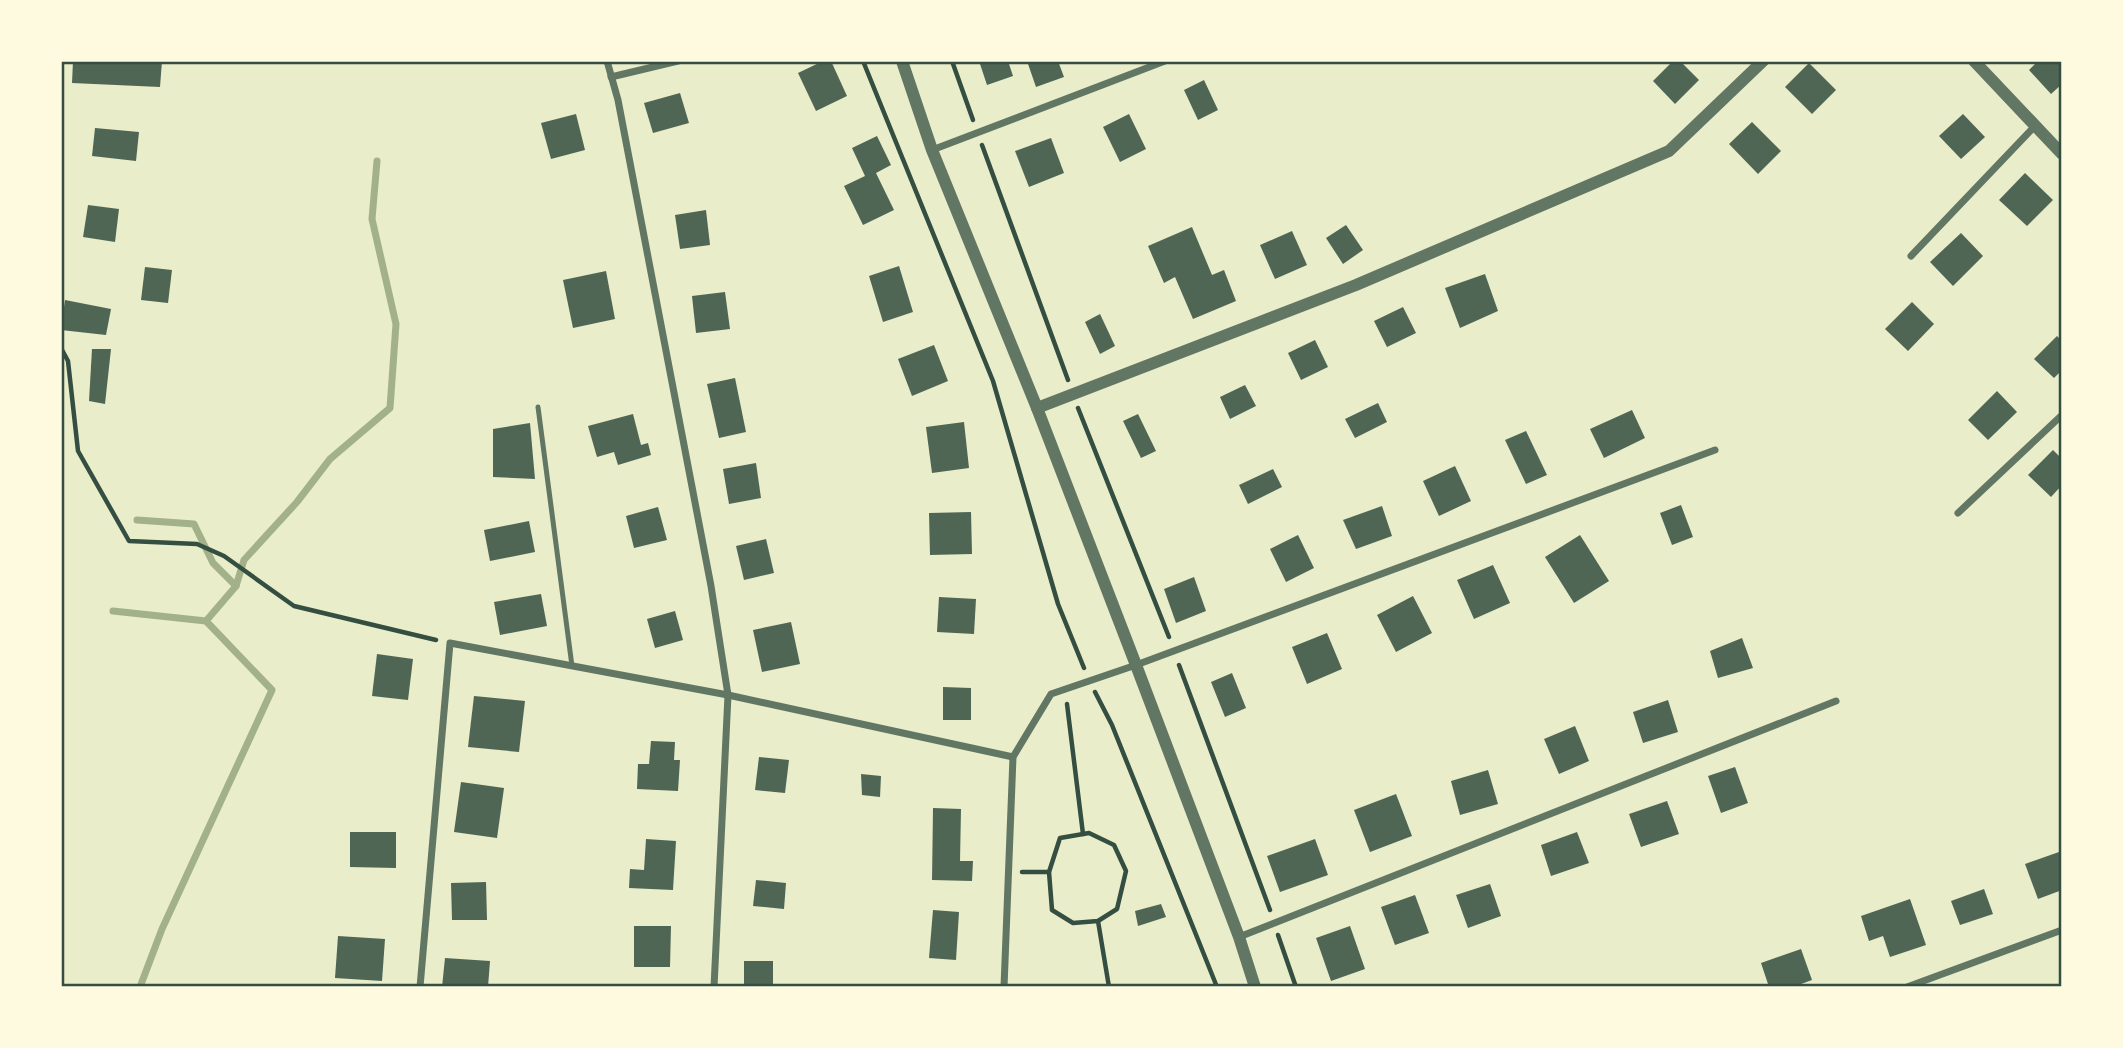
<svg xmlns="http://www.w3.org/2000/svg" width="2123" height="1048" font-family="'Work Sans',sans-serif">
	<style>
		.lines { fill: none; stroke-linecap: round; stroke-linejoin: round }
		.stream { stroke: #a3b18a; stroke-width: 7 }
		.building { fill: #4f6655 }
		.path { stroke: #344e41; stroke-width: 4.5 }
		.service { stroke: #617663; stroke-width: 5 }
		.minor { stroke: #617663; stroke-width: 7 }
		.tertiary { stroke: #617663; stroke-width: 12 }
		.neatline { fill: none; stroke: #344e41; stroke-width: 2.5 }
	</style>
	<rect width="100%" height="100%" fill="#e9edc9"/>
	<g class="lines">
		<g class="stream">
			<polyline points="137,520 194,524 213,563 236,586"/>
			<polyline points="113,611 206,621"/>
			<polyline points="140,987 162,929 272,690 206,621 236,586 244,560 297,502 330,459 390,408 396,324 372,219 377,161"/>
		</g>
	</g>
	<g class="building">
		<polygon points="73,61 162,61 160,87 72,83"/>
		<polygon points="823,61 831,61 847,96 816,111 798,73"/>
		<polygon points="979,61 1008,61 1013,76 987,85"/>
		<polygon points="1027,61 1058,61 1064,77 1036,87"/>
		<polygon points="1673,61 1680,61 1699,80 1675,104 1653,81"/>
		<polygon points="2038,61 2062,61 2062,84 2051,94 2029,70"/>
		<polygon points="1809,63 1836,90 1812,114 1785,87"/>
		<polygon points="1204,80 1218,110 1198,120 1184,90"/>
		<polygon points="680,93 689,123 653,133 644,103"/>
		<polygon points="576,114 585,150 551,159 541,123"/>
		<polygon points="1129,114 1146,149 1120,162 1103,127"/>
		<polygon points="1963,114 1985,137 1961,159 1939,136"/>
		<polygon points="1752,122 1781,151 1758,174 1729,144"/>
		<polygon points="95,128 139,132 136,161 92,156"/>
		<polygon points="877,136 891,165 876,173 894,210 863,225 844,186 865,176 852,148"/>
		<polygon points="1051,138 1064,173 1029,187 1015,151"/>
		<polygon points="2025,173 2053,200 2027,226 1999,200"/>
		<polygon points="88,205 119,209 115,242 83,237"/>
		<polygon points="706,210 710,245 680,249 675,215"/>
		<polygon points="1346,225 1363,250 1343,264 1326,238"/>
		<polygon points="1192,227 1212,275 1224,270 1236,301 1193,319 1175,277 1164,283 1148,246"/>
		<polygon points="1292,231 1307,265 1275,279 1260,245"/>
		<polygon points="1961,233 1983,256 1953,286 1930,262"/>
		<polygon points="899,266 913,312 883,322 869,276"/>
		<polygon points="145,267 172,270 168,303 141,300"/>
		<polygon points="606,271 615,319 573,328 563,280"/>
		<polygon points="1485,274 1498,311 1460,328 1445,288"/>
		<polygon points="725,292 730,329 696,333 692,296"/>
		<polygon points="65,300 111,309 106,335 61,330"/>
		<polygon points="1912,302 1934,324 1908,351 1885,329"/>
		<polygon points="1403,307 1416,333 1387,347 1374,321"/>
		<polygon points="1100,314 1115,346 1100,354 1085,322"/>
		<polygon points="2057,336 2062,341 2062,370 2054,378 2034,359"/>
		<polygon points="1315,340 1328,367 1301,380 1288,353"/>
		<polygon points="934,345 948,381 912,396 898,359"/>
		<polygon points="92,349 111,349 105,404 89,401"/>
		<polygon points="735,378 746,432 719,438 707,384"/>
		<polygon points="1245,385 1256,406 1230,419 1220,397"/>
		<polygon points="1997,391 2017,412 1988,440 1968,420"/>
		<polygon points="1378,403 1387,422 1355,438 1345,419"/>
		<polygon points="1632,410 1645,438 1604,458 1590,429"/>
		<polygon points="633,414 641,445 648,443 651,455 618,465 614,452 597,457 588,426"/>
		<polygon points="1138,414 1156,451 1141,458 1123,421"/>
		<polygon points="964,422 969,468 932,473 926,427"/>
		<polygon points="530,423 535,479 493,477 493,429"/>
		<polygon points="1526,431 1547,475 1526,484 1505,440"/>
		<polygon points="2053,450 2062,459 2062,485 2051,497 2028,475"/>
		<polygon points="756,463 761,498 729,504 723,469"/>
		<polygon points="1455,466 1471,501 1439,516 1423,481"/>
		<polygon points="1273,469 1282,487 1248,504 1239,485"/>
		<polygon points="1681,505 1693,537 1672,545 1660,513"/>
		<polygon points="1382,506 1392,536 1356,549 1343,520"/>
		<polygon points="658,507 667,540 634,548 626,516"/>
		<polygon points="971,512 972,554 930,555 929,513"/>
		<polygon points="529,521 535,552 490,561 484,530"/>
		<polygon points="1298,535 1314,568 1286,582 1270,549"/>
		<polygon points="1580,535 1609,581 1574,603 1545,557"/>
		<polygon points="766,539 774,573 744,580 736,546"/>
		<polygon points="1493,565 1510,603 1474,619 1457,580"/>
		<polygon points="1194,577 1206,611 1176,623 1164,589"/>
		<polygon points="541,594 547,626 500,635 494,602"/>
		<polygon points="1413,596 1432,633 1396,652 1377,615"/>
		<polygon points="939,597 976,599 974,634 937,632"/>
		<polygon points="675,611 683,640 655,648 647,619"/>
		<polygon points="791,622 800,664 762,672 753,630"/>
		<polygon points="1327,633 1342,669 1307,684 1292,647"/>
		<polygon points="1742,638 1753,668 1718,678 1710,651"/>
		<polygon points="377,654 413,659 408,700 372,696"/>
		<polygon points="1232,673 1246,708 1225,717 1211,682"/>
		<polygon points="943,687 971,688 971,720 943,720"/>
		<polygon points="474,696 525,701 519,752 468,747"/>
		<polygon points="1668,700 1678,732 1643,743 1633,712"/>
		<polygon points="1575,726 1589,761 1559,774 1544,739"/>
		<polygon points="651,741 675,742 674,760 680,760 678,791 637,789 638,764 649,764"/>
		<polygon points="759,757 789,760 785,793 755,790"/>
		<polygon points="1735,767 1748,803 1721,813 1708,776"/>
		<polygon points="1488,770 1498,804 1460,815 1451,781"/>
		<polygon points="861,774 881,776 880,797 862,795"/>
		<polygon points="461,782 504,788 497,838 454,832"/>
		<polygon points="1396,794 1412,836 1370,852 1354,810"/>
		<polygon points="1667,801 1679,834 1641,847 1629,814"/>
		<polygon points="933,808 961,809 960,861 973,861 972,881 932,880"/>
		<polygon points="350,832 396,832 396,868 350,867"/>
		<polygon points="1577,832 1589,863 1551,876 1541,845"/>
		<polygon points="646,839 676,841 673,890 629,888 630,869 644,870"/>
		<polygon points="1315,839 1328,875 1280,892 1267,856"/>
		<polygon points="2059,852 2062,859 2062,890 2038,899 2025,864"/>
		<polygon points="756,880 786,883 784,909 753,906"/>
		<polygon points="486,882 487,920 452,920 451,883"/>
		<polygon points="1490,884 1501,916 1468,928 1456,895"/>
		<polygon points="1984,889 1993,914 1960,925 1951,901"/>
		<polygon points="1415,895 1429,933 1395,945 1381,907"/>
		<polygon points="1910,899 1926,945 1890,957 1883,936 1869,941 1861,916"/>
		<polygon points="1161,904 1166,917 1138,926 1135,911"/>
		<polygon points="933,910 959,912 956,960 929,958"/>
		<polygon points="634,926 671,926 670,967 634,967"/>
		<polygon points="1350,926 1365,969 1331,981 1316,938"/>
		<polygon points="338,936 385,939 382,981 335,978"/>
		<polygon points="1801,949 1812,980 1793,987 1769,987 1761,963"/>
		<polygon points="445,958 490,961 488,987 442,987"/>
		<rect x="744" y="961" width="29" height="26"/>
	</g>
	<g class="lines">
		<g class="path">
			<polyline points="863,61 993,381 1058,604 1084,668"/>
			<polyline points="952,61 973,120"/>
			<polyline points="982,145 1068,380"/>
			<polyline points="61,348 68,361 78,451 129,541 197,544 224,556 294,606 436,640"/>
			<polyline points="1078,408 1169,637"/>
			<polyline points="1179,665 1270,910"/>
			<polyline points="1095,692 1112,725 1217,987"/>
			<polyline points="1067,704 1083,834"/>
			<polygon points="1089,833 1114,845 1126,871 1117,909 1098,921 1073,923 1052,910 1049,872 1060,838"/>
			<polyline points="1022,872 1049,872"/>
			<polyline points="1098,921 1109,987"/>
			<polyline points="1278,935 1296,987"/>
		</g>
		<polyline class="service" points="538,407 572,666"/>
		<g class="minor">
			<polyline points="607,61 618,100 711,586 728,695 714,987"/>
			<polyline points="611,77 678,61"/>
			<polyline points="932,150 1165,61"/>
			<polyline points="1911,256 2035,126"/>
			<polyline points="1958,513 2062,415"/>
			<polyline points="1239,937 1836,701"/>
			<polyline points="420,987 450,643 728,695 1013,757"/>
			<polyline points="1004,987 1013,757 1051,694 1136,665 1715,450"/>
			<polyline points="1907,987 2062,930"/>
		</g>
		<g class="tertiary">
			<polyline points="902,61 932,150 1037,408 1136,665 1239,937 1255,987"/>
			<polyline points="1974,61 2062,154"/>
			<polyline points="1037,408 1356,285 1669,151 1763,61"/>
		</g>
	</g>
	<rect width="2123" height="1048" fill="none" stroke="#fefae0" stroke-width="126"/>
	<rect x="63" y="63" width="1997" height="922" class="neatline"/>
</svg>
